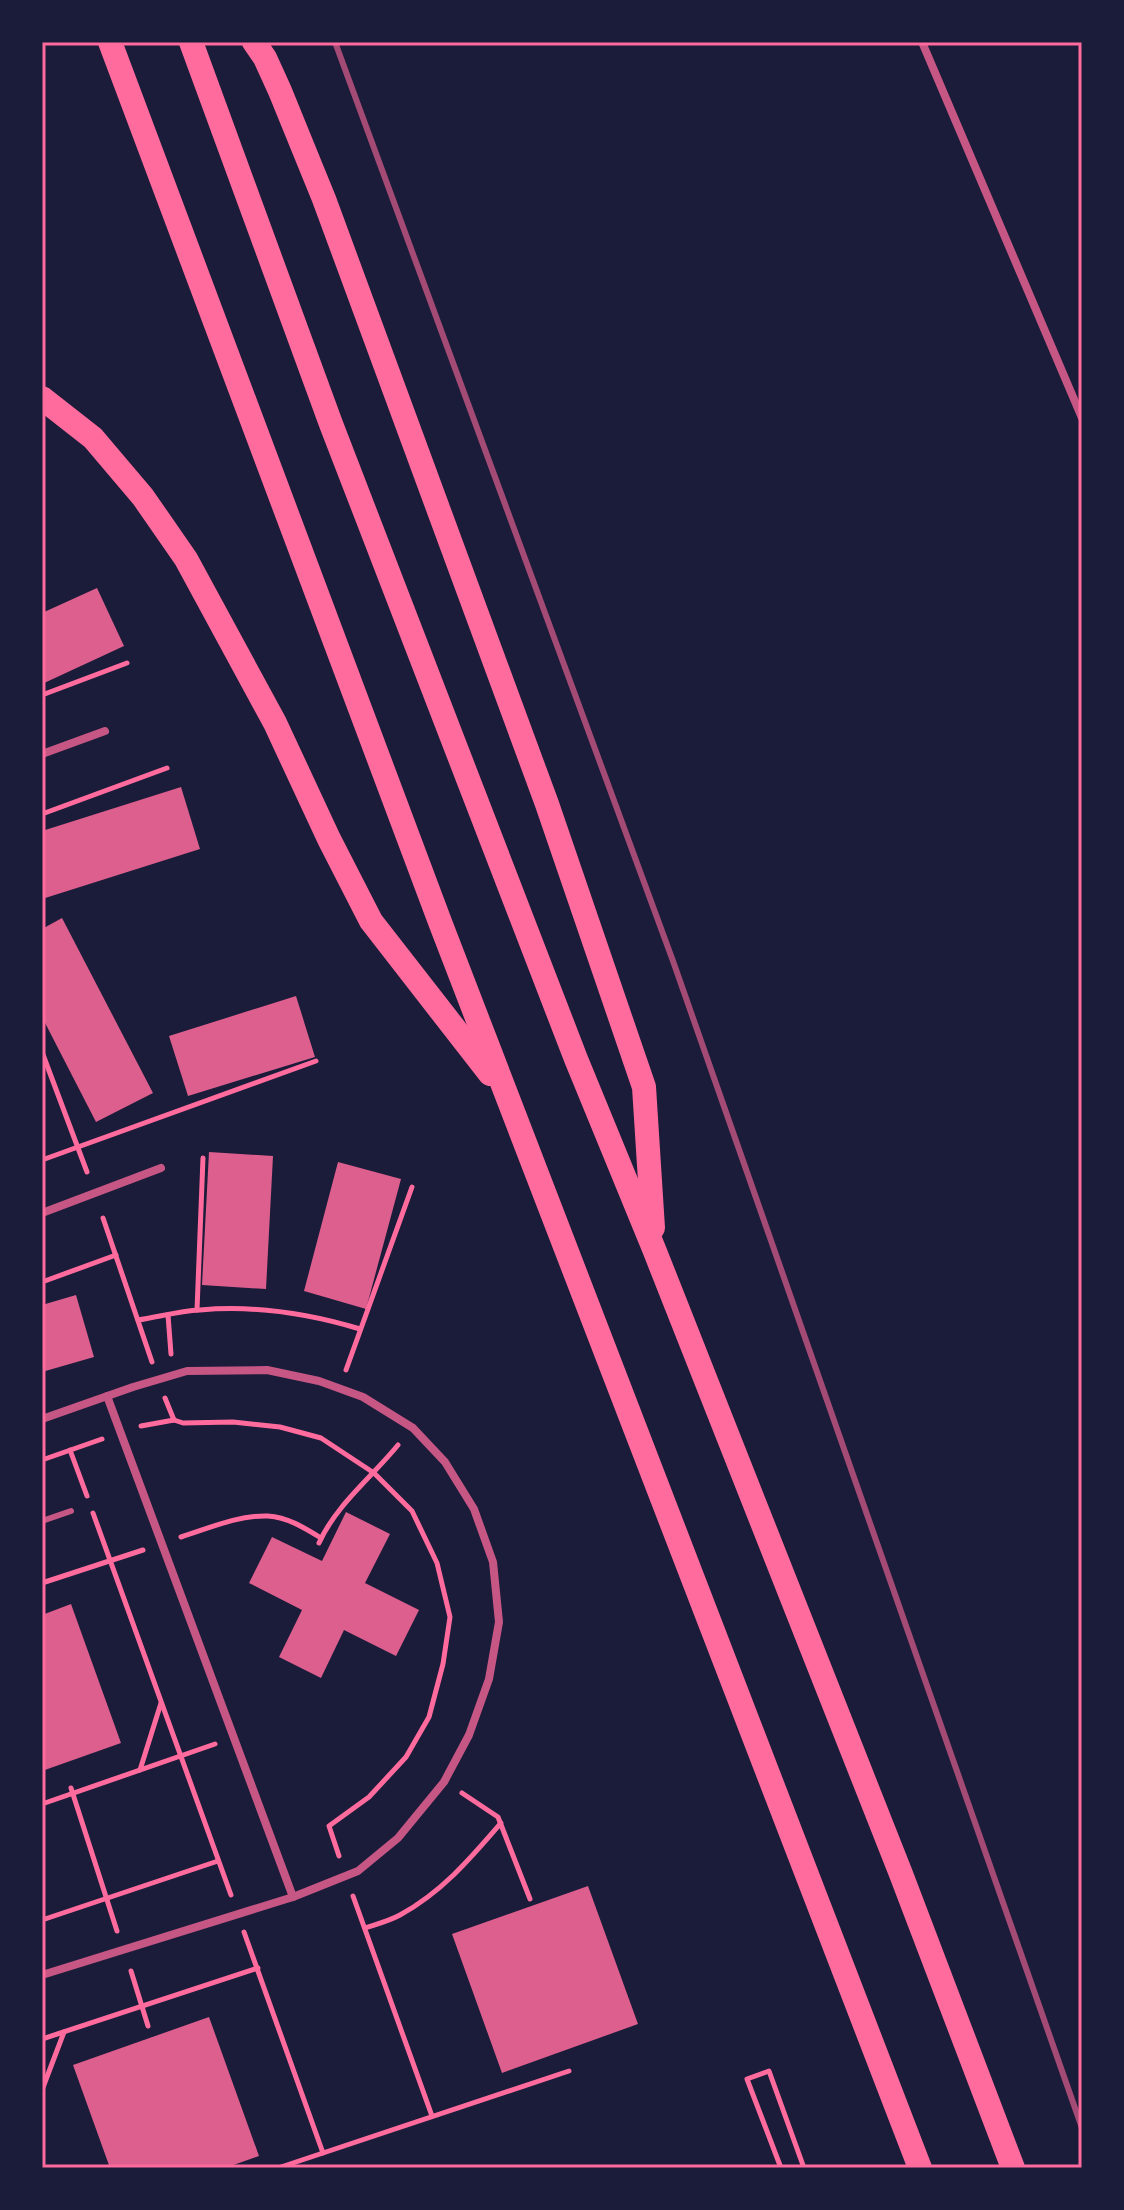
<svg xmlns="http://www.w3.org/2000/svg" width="1124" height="2210" font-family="'Work Sans',sans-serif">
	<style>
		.building { fill: #dd5f8e }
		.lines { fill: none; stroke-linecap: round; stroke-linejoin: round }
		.path { stroke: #ff6b9d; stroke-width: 5 }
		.service { stroke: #c65784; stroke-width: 6 }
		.minor { stroke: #c65784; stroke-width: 8 }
		.motorway { stroke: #ff6b9d; stroke-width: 24 }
		.rail { stroke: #a44b75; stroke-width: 6 }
		.neatline { fill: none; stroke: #ff6b9d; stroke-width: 3 }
	</style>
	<rect width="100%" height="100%" fill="#1b1b3a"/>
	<g class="building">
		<polygon points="97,588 124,646 42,684 42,613"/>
		<polygon points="181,787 200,849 42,899 42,831"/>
		<polygon points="62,918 153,1093 96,1122 42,1017 42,929"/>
		<polygon points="296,996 315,1057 188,1096 169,1036"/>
		<polygon points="209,1152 273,1156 266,1289 202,1285"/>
		<polygon points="338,1162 401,1179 366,1309 304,1291"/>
		<polygon points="76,1295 94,1357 42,1372 42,1305"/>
		<polygon points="346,1512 390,1534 365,1583 419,1610 396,1656 344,1630 321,1678 279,1657 302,1610 249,1583 272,1537 322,1561"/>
		<polygon points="71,1604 121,1743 42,1771 42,1615"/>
		<polygon points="588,1886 638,2024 502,2073 452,1934"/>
		<polygon points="209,2017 259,2156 225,2168 110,2168 73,2065"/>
	</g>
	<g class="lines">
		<g class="path">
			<polyline points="42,695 127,663"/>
			<polyline points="42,814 167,768"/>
			<polyline points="42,1052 87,1172"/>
			<polyline points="42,1160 316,1061"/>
			<polyline points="103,1218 152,1362"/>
			<polyline points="42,1282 116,1255"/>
			<polyline points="197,1310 203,1158"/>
			<polyline points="168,1315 171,1354"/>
			<path d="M138,1320C158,1317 179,1311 200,1310C255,1305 307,1313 360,1329"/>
			<polyline points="346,1370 412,1187"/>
			<polyline points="165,1398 174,1420"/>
			<polyline points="141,1426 174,1420 183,1423 233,1422 280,1427 321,1438 374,1473 412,1511 437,1563 450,1617 443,1664 429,1717 406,1757 369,1797 329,1826 339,1856"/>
			<polyline points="70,1450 87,1496"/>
			<polyline points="42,1460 102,1439"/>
			<polyline points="93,1513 231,1895"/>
			<path d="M181,1537C209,1528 239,1515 268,1516C287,1517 305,1528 321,1538"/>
			<path d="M319,1543C336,1505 372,1477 398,1445"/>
			<polyline points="42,1583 143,1550"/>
			<polyline points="140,1770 161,1703"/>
			<polyline points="71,1788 117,1931"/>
			<polyline points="462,1793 498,1817 530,1899"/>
			<polyline points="42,1804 215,1744"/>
			<polyline points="353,1896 432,2116"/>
			<polyline points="42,1920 218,1861"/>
			<path d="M365,1928C377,1924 389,1921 400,1915C442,1892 470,1859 501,1823"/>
			<polyline points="244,1932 323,2153"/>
			<polyline points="131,1971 148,2026"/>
			<polyline points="42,2039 258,1968"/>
			<polyline points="42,2090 64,2032"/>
			<polyline points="278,2168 569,2071"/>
			<polyline points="781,2168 747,2079 769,2071 804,2168"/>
		</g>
		<polyline class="service" points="42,1521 71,1511"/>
		<g class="minor">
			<polyline points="922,42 1082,418"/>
			<polyline points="42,754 105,731"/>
			<polyline points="42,1213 161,1168"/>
			<polyline points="107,1396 293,1897"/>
			<polyline points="42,1419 133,1387 187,1371 267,1370 319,1381 363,1397 413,1428 445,1462 474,1509 493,1562 499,1622 489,1679 469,1735 444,1782 398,1838 358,1871 293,1897 42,1975"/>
		</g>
		<g class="motorway">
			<polyline points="110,42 440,922 920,2168"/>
			<polyline points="191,42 331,424 576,1059 654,1249 901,1874 1013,2168"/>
			<polyline points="254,42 265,58 280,91 324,199 547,804 644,1087 653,1228"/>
			<polyline points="42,398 93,438 143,497 186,559 275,723 329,839 371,921 490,1074"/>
		</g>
		<polyline class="rail" points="335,42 673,961 1082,2128"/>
	</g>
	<rect width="1124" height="2210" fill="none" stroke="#1b1b3a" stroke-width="88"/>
	<rect x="44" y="44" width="1036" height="2122" class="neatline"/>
</svg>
